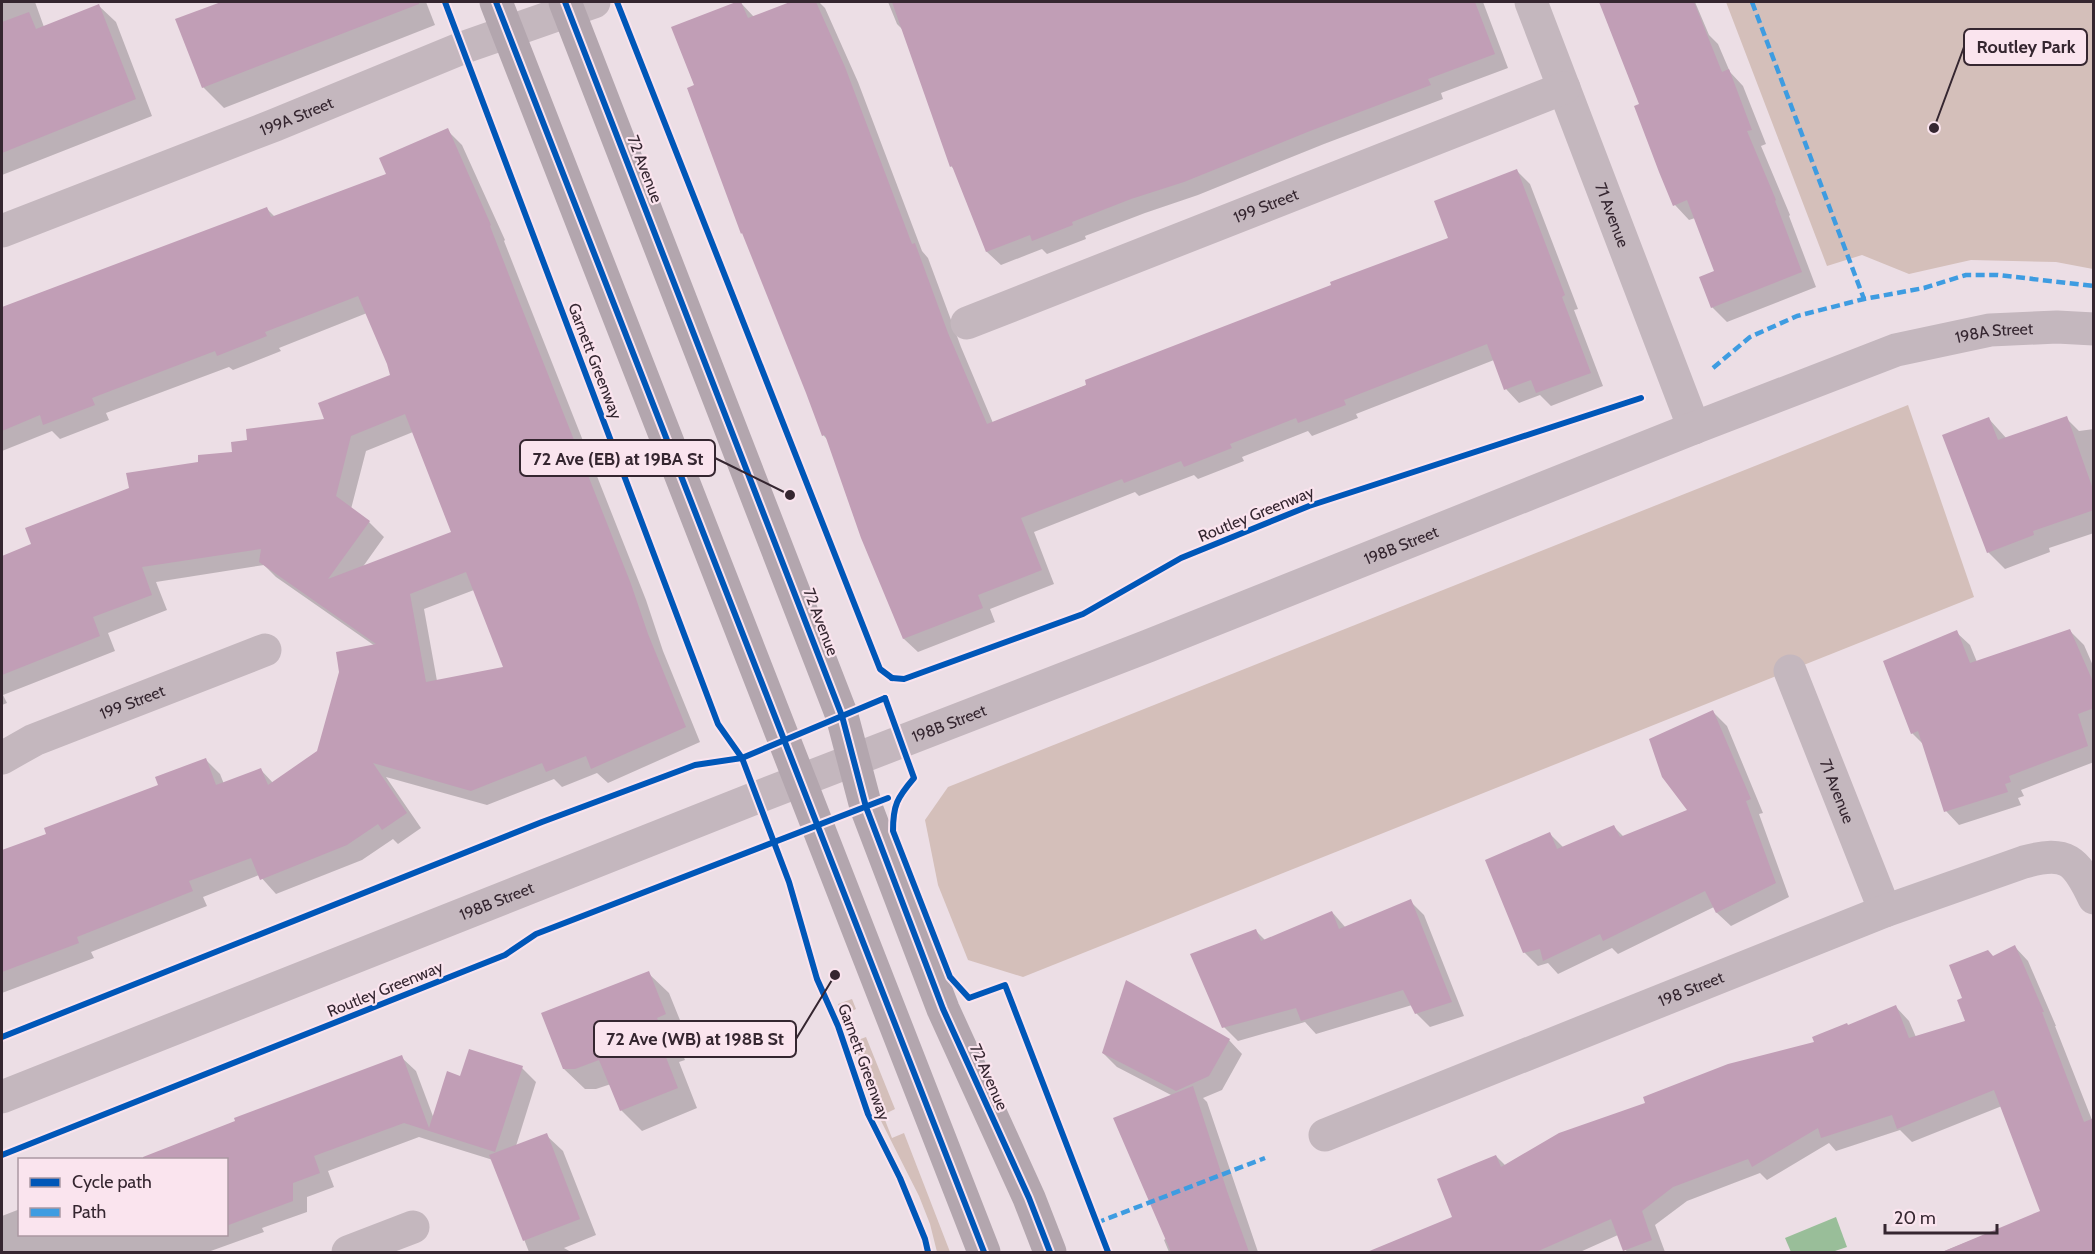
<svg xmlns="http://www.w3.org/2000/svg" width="2095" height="1254" font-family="Cabin,sans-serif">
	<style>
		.green { fill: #d4bfba }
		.water { fill: #99be99 }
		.shadow { fill: #0003; fill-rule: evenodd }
		.building { fill: #c19eb6; fill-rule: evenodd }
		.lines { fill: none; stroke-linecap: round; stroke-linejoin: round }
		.minor { stroke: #c4b7be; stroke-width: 33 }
		.major { stroke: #b3a6ae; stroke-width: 33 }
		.quiet { stroke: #3e9ce1; stroke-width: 4.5; stroke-dasharray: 9 4.5; stroke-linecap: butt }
		.cycleway-casing { stroke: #fae4ee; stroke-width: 10 }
		.cycleway { stroke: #0057b8; stroke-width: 6 }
		.labels { text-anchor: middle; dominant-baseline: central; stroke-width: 4.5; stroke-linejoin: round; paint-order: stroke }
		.street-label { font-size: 16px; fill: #352630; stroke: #fae4ee }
		.leader { fill: none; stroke: #352630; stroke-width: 2 }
		.callout-dot { fill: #352630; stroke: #fae4ee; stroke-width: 2 }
		.callout { fill: #fae4ee; stroke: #352630; stroke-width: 2 }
		.callout-label { font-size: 18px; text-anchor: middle; font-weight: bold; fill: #352630 }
	</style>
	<rect width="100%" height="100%" fill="#ecdee5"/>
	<g class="green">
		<polygon points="1726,2 2093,2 2093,269 2056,262 1971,260 1909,274 1862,255 1827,266"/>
		<polygon points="1908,405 1974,597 1023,977 968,960 938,885 925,820 948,787"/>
		<polygon points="852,999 856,1009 848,1013 858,1040 866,1037 895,1109 883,1115 892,1138 904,1133 950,1252 937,1252 930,1224 919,1196 875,1109 854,1042 838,1004"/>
	</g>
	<polygon class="water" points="1836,1217 1847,1247 1832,1252 1791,1252 1785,1238"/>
	<g class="shadow">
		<polygon points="2,2 35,2 44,27 99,6 116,22 152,116 2,175"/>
		<polygon points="225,2 426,2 435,25 224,108 203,87 177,20"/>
		<polygon points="740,2 754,17 794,2 819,2 825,8 858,82 922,251 928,258 961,347 993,423 1450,238 1517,171 1530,184 1578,309 1574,310 1603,386 1551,406 1540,395 1519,403 1506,389 1494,360 1356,414 1358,418 1312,436 1308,431 1242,457 1244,461 1198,479 1194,475 1139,496 1135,492 1034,532 1054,584 990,609 995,622 918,652 904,639 863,538 829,441 824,436 673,27"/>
		<polygon points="888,2 1483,2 1508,68 1441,93 1443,99 1324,144 1198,195 1145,213 1085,236 1086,239 1047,254 1042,249 1001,265 987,252 955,170 951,166 904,31 897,24"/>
		<polygon points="1601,2 1695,2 1709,35 1718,44 1730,72 1743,86 1766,144 1761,146 1790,215 1789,216 1816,287 1727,322 1712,307 1716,272 1695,218 1689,220 1675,205 1641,105"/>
		<path d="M447,130L462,145L505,240L504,241L534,317L646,600L663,651L700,742L608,783L597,773L562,787L554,779L487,805L386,777L421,828L398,844L393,839L362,860L276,894L259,875L203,897L207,906L91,952L94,958L2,993V852L48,835L160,785L205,759L220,774L224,784L261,770L273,783L318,752L375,646L276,577L264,565L156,582L167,610L108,633L115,651L3,695L7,703L2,705V558L33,545L200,463L234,453L249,441L326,421L391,376L388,364L367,313L279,348L281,351L233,370L229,367L106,413L109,420L60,439L52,431L2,451V309L267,209L275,217L388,174ZM413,432L453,533L362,568L384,537L369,522L351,509L366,451ZM474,590L506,668L437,681L424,609Z"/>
		<polygon points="2066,418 2079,431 2094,429 2094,533 2049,548 2050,552 2005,569 1988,552 1989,419 2007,439"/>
		<polygon points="2070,631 2084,645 2094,668 2094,762 2021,790 2024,796 2018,798 2021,805 1959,825 1946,811 1924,745 1912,733 1956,632 1970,645 1977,662"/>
		<polygon points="1713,712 1727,726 1763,813 1759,814 1789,897 1731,926 1717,913 1714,907 1618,954 1612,948 1558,974 1548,963 1538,966 1524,952 1550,834 1564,848 1614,827 1624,837 1689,811"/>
		<polygon points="1410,901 1424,915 1464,1016 1430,1027 1416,1013 1412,1005 1316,1034 1305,1022 1238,1041 1224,1027 1255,930 1266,941 1332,912 1346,928"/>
		<polygon points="2015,947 2028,961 2056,1026 2055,1026 2094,1125 2094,1252 1942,1252 2042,1212 2002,1106 1912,1142 1900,1130 1836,1151 1829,1143 1767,1180 1760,1173 1687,1201 1655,1225 1665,1252 1627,1252 1618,1235 1580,1252 1384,1252 1382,1247 1454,1218 1496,1156 1506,1166 1816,1043 1849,1026 1896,1007 1909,1021 1916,1037 1967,1022 1964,999 1994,958"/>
		<polygon points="648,973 669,993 686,1035 676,1039 685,1060 679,1062 697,1108 642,1131 621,1110 611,1084 596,1089 585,1089 564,1069"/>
		<polygon points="1229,1040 1242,1054 1222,1090 1203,1098 1207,1102 1258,1252 1169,1252 1164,1240 1167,1238 1173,1096 1117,1067 1103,1053"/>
		<polygon points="401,1057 416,1071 434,1119 461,1077 522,1068 536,1082 516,1146 546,1135 563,1151 596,1235 564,1248 571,1252 529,1252 493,1160 419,1137 328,1171 334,1187 307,1197 307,1212 262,1228 264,1232 208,1252 2,1252 2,1216 20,1209 20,1234 226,1234 226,1160"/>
	</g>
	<g class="building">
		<polygon points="221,2 419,2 419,4 202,88 175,19"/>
		<polygon points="736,2 741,2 748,18 790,2 816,2 845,67 912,244 915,243 948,333 987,424 1086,385 1085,380 1331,285 1330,282 1448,238 1434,201 1517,169 1565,295 1562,297 1591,373 1536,393 1531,380 1504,390 1487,344 1344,400 1346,405 1298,423 1296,418 1230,444 1232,448 1184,467 1181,461 1124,483 1122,479 1021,518 1042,570 978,595 983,608 903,639 861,538 825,435 822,436 806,393 742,233 741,234 687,88 694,85 671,27"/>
		<polygon points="892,2 1475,2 1495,54 1428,79 1431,85 1310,131 1184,182 1131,199 1072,222 1073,225 1032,241 1030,235 986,252 952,166 950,167"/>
		<polygon points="1599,2 1694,2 1722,72 1729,69 1752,130 1747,131 1776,200 1775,201 1802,272 1711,308 1699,277 1714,271 1687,200 1673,206 1659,172 1634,106 1639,104"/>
		<polygon points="99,4 136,99 2,153 2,22 29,12 36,29"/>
		<path d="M448,128L491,225L490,226L519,301L631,584L648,634L686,727L591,769L586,756L546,772L542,763L471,791L373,763L407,813L382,830L378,824L347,845L260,880L251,858L189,881L193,891L77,937L79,943L2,972V850L46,834L44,828L158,785L155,777L206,758L216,785L261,768L268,785L317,751L339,672L336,652L376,644L259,562L261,549L142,567L152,595L93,617L100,636L2,675V556L31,544L25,528L129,488L126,473L198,462V455L232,452L231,442L247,440L246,429L324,419L318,403L390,375L387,364L358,296L265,332L267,336L217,356L215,351L92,398L95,405L43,425L40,415L2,431V307L267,207L271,217L386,174L379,158ZM405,414L451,532L328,579L370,521L336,496L351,436ZM466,572L503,667L426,682L410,594Z"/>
		<polygon points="2067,416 2094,492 2094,510 2033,531 2034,535 1987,553 1942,435 1989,417 1998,440"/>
		<polygon points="2070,629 2094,684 2094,708 2078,714 2088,746 2009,776 2011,782 2005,784 2008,792 1944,812 1918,731 1911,734 1883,661 1957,630 1970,663"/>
		<polygon points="1713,710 1751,799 1746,801 1776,883 1716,913 1705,891 1603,941 1600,934 1543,961 1540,949 1523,953 1485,860 1550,832 1557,849 1614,825 1620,837 1687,810 1662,777 1649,739"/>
		<polygon points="1411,899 1452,1002 1415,1014 1403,990 1301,1021 1296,1008 1222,1028 1190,954 1256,929 1261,941 1332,911 1339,929"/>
		<polygon points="2015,945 2044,1012 2042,1012 2084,1122 2094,1118 2094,1252 1942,1252 2040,1211 1994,1090 1897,1129 1892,1115 1821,1138 1818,1128 1752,1167 1748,1159 1673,1187 1642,1211 1652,1240 1623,1251 1611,1219 1536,1252 1367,1252 1452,1217 1437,1179 1496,1155 1501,1167 1559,1133 1645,1103 1643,1097 1728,1064 1814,1042 1812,1037 1847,1023 1848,1025 1896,1005 1909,1038 1965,1021 1957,1000 1962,998 1949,965 1988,950 1993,956"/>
		<polygon points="649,971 666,1014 657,1018 666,1039 660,1042 678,1088 620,1111 599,1060 575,1069 563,1069 541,1013"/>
		<polygon points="1126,980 1230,1039 1209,1076 1176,1091 1102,1053"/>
		<polygon points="469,1049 523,1066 495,1152 404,1123 314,1156 320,1173 293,1183 293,1201 226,1226 226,1160 143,1160 143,1157 235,1121 234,1118 402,1055 429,1128 447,1071 460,1076"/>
		<polygon points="1193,1086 1227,1191 1249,1252 1171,1252 1113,1118"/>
		<polygon points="547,1133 580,1219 523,1241 489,1155"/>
	</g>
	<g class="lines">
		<g class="minor">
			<path id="s1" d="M1531,2L1694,428"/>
			<path id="s2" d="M2,231L275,125L462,48L594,2"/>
			<path id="s3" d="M967,323L1564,88"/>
			<path id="s4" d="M1790,671L1885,911"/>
			<path id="s5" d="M2,758L34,740L265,650"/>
			<path id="s6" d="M2,1097L758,797L1148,646L1694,428L1896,350L1990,330L2057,327L2094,329"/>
			<path id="s7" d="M1325,1135L1885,911L2024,862C2067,850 2076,860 2094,898"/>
			<polyline points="348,1252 413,1227"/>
		</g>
		<g class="major">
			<polyline points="496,2 984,1252"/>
			<polyline points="565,2 842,716 866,807 943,1009 1029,1198 1050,1252"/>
		</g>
		<g class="quiet">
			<polyline points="1752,2 1864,299"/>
			<polyline points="1713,368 1750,337 1797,316 1864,299 1924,288 1966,275 1998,275 2094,286"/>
			<polyline points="1096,1223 1265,1158"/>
		</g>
		<defs>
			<g id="cycleway">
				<polyline points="445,2 718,724 742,758 789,882 817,979 838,1026 868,1114 900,1178 925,1239 928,1252"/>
				<polyline points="496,2 984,1252"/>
				<polyline points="565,2 842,716 866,807 943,1009 1029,1198 1050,1252"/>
				<polyline points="617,2 880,669 892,678"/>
				<polyline points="892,678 904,679 1083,614 1181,558 1309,506 1641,398"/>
				<path d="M885,698L914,778C897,798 893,805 893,831L950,977L969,998L1005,985L1108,1252"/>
				<polyline points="2,1037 542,822 695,765 742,758 885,698"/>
				<polyline points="2,1155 505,955 536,934 888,798"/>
			</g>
		</defs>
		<use href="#cycleway" class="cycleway-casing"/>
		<use href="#cycleway" class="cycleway"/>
	</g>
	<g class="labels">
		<g class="street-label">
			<text stroke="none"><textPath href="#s2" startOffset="316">199A Street</textPath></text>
			<text transform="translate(645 169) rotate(69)">72 Avenue</text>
			<text stroke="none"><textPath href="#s3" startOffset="321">199 Street</textPath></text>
			<text stroke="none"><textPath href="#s1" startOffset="228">71 Avenue</textPath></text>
			<text stroke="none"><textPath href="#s6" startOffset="2136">198A Street</textPath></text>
			<text transform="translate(595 361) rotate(69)">Garnett Greenway</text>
			<text transform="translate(1256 514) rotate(-22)">Routley Greenway</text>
			<text stroke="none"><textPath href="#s6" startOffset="1504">198B Street</textPath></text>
			<text transform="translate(821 622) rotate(69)">72 Avenue</text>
			<text stroke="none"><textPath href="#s5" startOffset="142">199 Street</textPath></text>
			<text stroke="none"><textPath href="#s6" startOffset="1018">198B Street</textPath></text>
			<text stroke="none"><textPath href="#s4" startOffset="129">71 Avenue</textPath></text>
			<text stroke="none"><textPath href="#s6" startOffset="532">198B Street</textPath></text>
			<text stroke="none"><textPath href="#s7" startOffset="394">198 Street</textPath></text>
			<text transform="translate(385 989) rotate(-22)">Routley Greenway</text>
			<text transform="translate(864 1062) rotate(70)">Garnett Greenway</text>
			<text transform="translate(989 1077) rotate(66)">72 Avenue</text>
		</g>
	</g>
	<path class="leader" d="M1934 128L1964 47M790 495L715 458M835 975L796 1039"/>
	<g class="callout-dot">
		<circle cx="1934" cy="128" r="6"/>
		<circle cx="790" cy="495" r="6"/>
		<circle cx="835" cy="975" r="6"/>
	</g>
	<g class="callout">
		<rect x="1964" y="29" width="123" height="36" rx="6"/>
		<rect x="520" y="440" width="195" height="36" rx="6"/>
		<rect x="594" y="1021" width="202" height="36" rx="6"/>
	</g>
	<g class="callout-label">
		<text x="2026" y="53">Routley Park</text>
		<text x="618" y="465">72 Ave (EB) at 19BA St</text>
		<text x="695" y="1045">72 Ave (WB) at 198B St</text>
	</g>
	<rect width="2095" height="1254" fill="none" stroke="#352630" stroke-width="6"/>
	<rect x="18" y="1158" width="210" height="78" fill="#fae4ee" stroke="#ab98a2" stroke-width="1.5"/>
	<rect x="30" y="1178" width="30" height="9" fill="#0057b8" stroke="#ab98a2" stroke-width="1.5"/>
	<text x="72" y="1188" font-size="18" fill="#352630">Cycle path</text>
	<rect x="30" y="1208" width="30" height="9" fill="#3e9ce1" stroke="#ab98a2" stroke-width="1.5"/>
	<text x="72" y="1218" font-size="18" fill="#352630">Path</text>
	<path d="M1885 1224v9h112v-9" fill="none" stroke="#352630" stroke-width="3"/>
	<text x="1894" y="1224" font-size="18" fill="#352630" stroke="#fae4ee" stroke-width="4.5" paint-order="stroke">20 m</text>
</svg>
